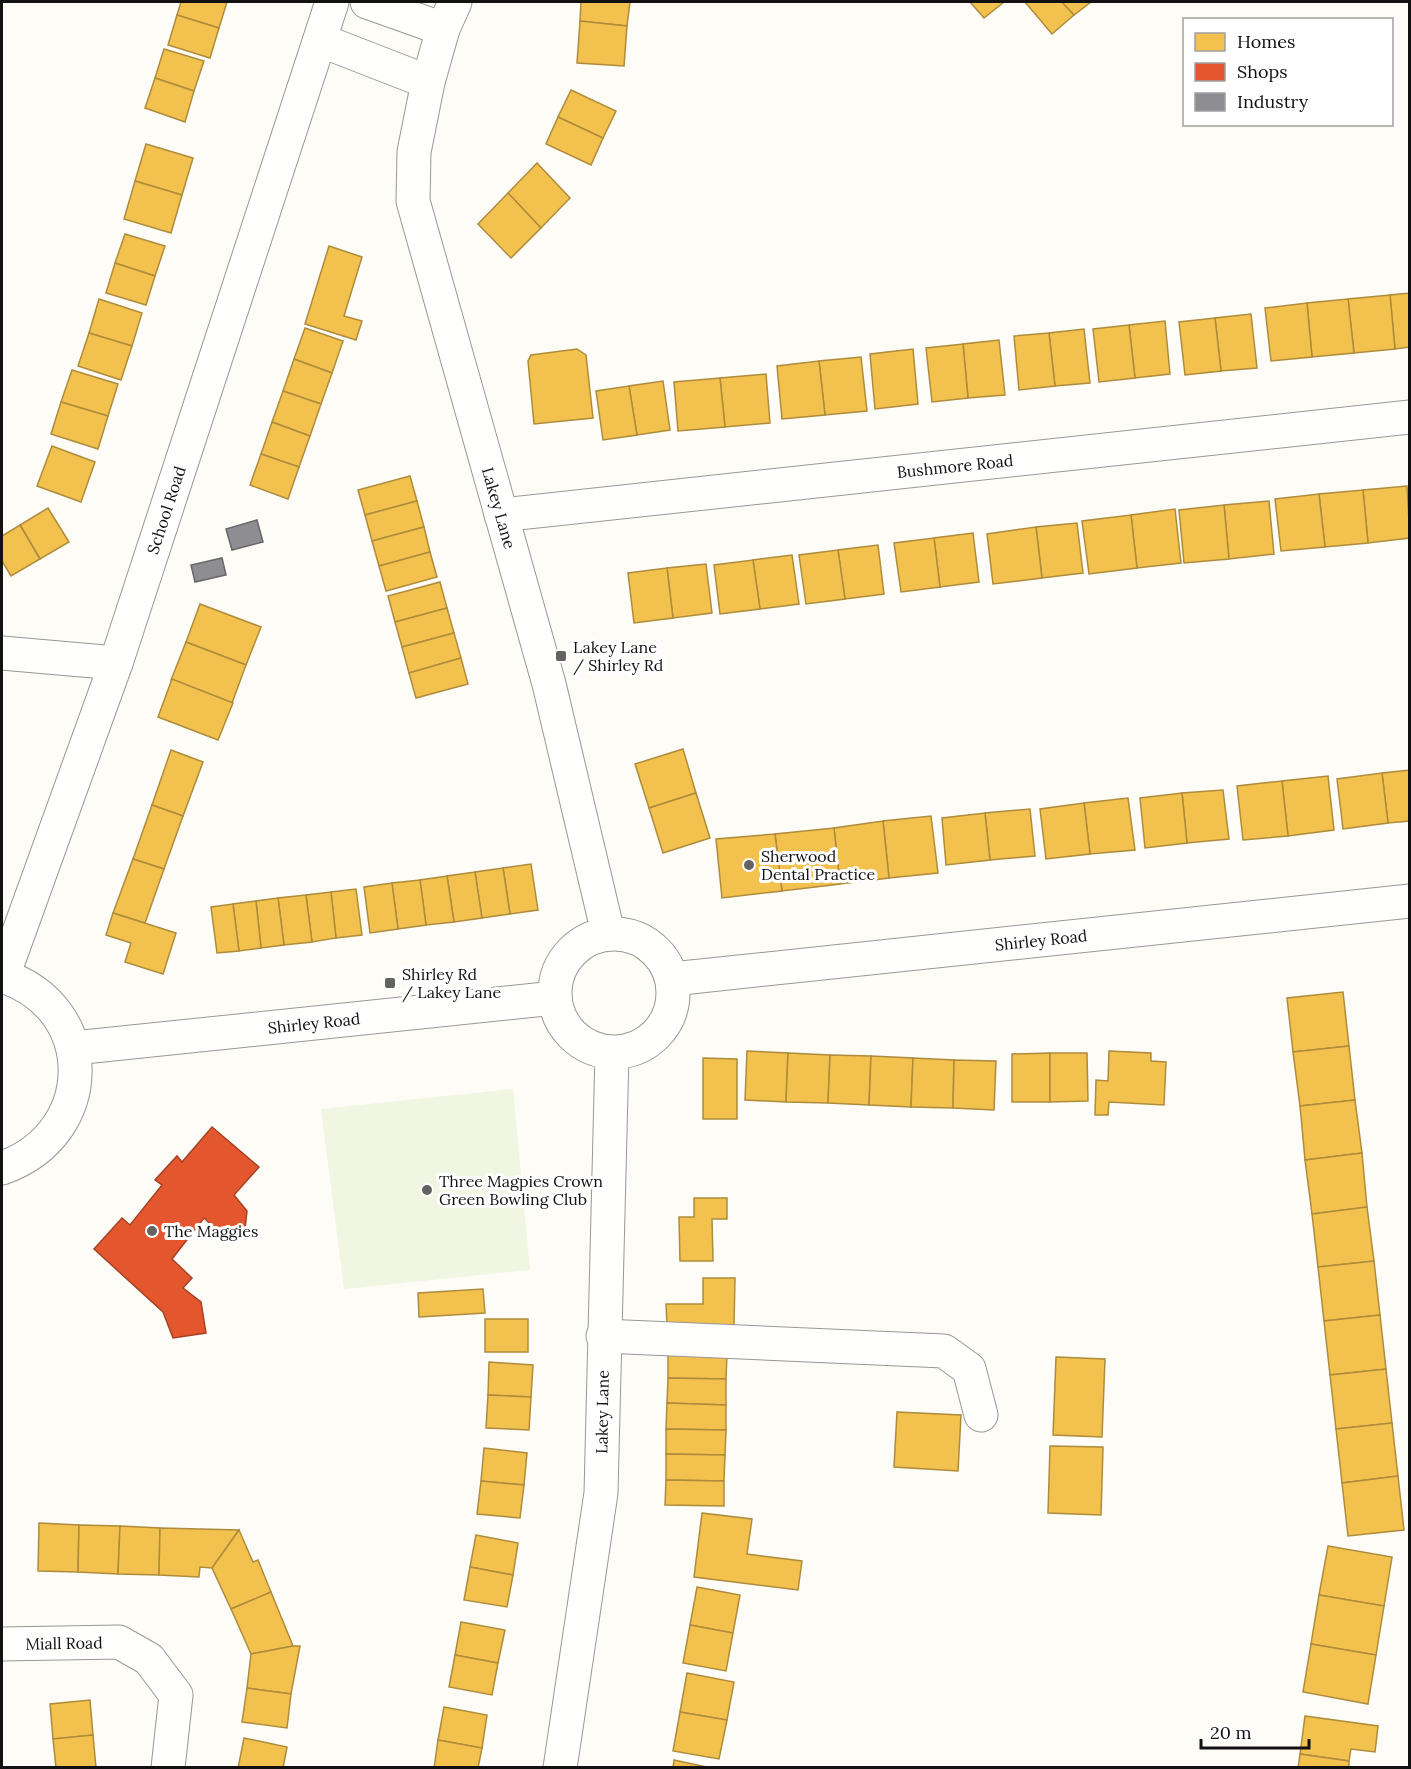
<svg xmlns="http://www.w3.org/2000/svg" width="1411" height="1769" font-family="Lora,serif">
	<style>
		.pitch { fill: #f0f6e1 }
		.homes { fill: #f2c14e; stroke: #ae8c3c; stroke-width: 1.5 }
		.shops { fill: #e4572e; stroke: #a54225; stroke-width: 1.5 }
		.industry { fill: #8d8d92; stroke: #68686b; stroke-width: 1.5 }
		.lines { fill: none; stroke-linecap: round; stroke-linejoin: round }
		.minor-casing { stroke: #979795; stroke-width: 35 }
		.tertiary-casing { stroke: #979795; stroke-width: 35 }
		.minor { stroke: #fffffe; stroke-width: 33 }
		.tertiary { stroke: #fffffe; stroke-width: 33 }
		.poi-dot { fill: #646362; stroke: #fff; stroke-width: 2 }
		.labels { text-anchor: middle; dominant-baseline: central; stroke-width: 6; stroke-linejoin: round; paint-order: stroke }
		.street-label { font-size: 16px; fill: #111; stroke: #fff }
		.poi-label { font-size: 16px; fill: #111; stroke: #fff; text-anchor: start }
	</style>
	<rect width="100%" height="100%" fill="#fdfcf7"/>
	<polygon class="pitch" points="513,1089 530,1270 344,1289 321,1109"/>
	<g class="homes">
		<polygon points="181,2 227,2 219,28 177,15"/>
		<polygon points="581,2 630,2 627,26 580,21"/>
		<polygon points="970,2 1004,2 984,18"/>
		<polygon points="1025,2 1062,2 1074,15 1052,34"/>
		<polygon points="1062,2 1091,2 1074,15"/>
		<polygon points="177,15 219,28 210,58 168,45"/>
		<polygon points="580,21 627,26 624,66 577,63"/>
		<polygon points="164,49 204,61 194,91 155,78"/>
		<polygon points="155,78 194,91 185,122 145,108"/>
		<polygon points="571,90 616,111 603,138 558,117"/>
		<polygon points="558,117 603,138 591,165 546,144"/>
		<polygon points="146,144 193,158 182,195 135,181"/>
		<polygon points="537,163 570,198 541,228 508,193"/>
		<polygon points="135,181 182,195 171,233 124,219"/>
		<polygon points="508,193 541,228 511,258 478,224"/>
		<polygon points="125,234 165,246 155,276 115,263"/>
		<polygon points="329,246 362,257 344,316 362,321 356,340 305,324"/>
		<polygon points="115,263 155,276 146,305 106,293"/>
		<polygon points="1410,293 1410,347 1395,349 1390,295"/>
		<polygon points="1390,295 1395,349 1354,353 1348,299"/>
		<polygon points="99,299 142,313 132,346 89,333"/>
		<polygon points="1348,299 1354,353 1312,357 1307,303"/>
		<polygon points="1307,303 1312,357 1271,361 1265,308"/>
		<polygon points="1251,314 1257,368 1221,371 1215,318"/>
		<polygon points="1215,318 1221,371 1185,375 1179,322"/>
		<polygon points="1165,321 1170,374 1135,378 1129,325"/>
		<polygon points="1129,325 1135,378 1099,382 1093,329"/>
		<polygon points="305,328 343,341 332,373 294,359"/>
		<polygon points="1084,329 1090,383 1055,386 1049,333"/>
		<polygon points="89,333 132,346 121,380 78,366"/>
		<polygon points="1049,333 1055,386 1019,390 1014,336"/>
		<polygon points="999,340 1005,395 968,398 963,344"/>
		<polygon points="963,344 968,398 932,402 926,348"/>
		<polygon points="577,349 586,355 593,418 534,424 528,361 531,355"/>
		<polygon points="913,349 918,404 875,409 870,354"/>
		<polygon points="861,357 867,411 825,415 819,361"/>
		<polygon points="294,359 332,373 321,404 283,391"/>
		<polygon points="819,361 825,415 782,419 777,366"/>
		<polygon points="72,370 118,384 108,416 61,402"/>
		<polygon points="766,374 770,423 725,427 720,378"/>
		<polygon points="720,378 725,427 678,431 674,382"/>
		<polygon points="663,381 670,430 637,435 629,386"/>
		<polygon points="629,386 637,435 603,440 596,391"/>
		<polygon points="283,391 321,404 310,436 272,422"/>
		<polygon points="61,402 108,416 98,449 51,434"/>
		<polygon points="272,422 310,436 299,467 261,454"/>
		<polygon points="52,446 95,462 81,502 37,486"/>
		<polygon points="261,454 299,467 288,499 250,485"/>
		<polygon points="410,476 417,501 365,515 358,490"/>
		<polygon points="1407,486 1410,538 1368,543 1363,490"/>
		<polygon points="1363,490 1368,543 1325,547 1319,494"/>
		<polygon points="1319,494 1325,547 1281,551 1275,499"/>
		<polygon points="417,501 424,527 372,541 365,515"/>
		<polygon points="1269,501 1274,554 1229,559 1224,505"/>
		<polygon points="1224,505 1229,559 1184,563 1179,510"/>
		<polygon points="48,508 69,542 40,559 20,525"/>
		<polygon points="1175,509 1181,563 1137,568 1131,515"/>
		<polygon points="1131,515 1137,568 1089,574 1082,521"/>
		<polygon points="1077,523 1083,573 1042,578 1036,527"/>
		<polygon points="20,525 40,559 11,576 2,561 2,536"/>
		<polygon points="424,527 430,552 379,566 372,541"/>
		<polygon points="1036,527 1042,578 993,584 987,534"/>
		<polygon points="973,533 979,582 940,587 934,538"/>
		<polygon points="934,538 940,587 901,592 894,543"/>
		<polygon points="878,545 884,594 845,599 838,550"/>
		<polygon points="838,550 845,599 806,604 799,555"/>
		<polygon points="430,552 437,577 386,591 379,566"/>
		<polygon points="792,555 799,604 760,609 753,560"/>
		<polygon points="753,560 760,609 720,614 714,565"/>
		<polygon points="706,564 712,613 673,618 667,568"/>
		<polygon points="667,568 673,618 634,623 628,573"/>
		<polygon points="440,582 447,608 395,622 388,596"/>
		<polygon points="200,604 261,627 246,665 186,642"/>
		<polygon points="447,608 454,633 402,647 395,622"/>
		<polygon points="454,633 461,658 409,673 402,647"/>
		<polygon points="186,642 246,665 232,703 171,680"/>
		<polygon points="461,658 468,684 416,698 409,673"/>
		<polygon points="172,679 233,703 218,740 158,717"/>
		<polygon points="683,749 696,793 649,808 635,764"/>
		<polygon points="171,750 203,762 183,816 152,805"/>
		<polygon points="1410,770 1410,821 1388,823 1382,773"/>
		<polygon points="1382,773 1388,823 1343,829 1337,779"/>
		<polygon points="1328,776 1334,830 1288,836 1282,781"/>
		<polygon points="1282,781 1288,836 1243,840 1237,786"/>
		<polygon points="1223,790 1229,839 1187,843 1182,793"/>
		<polygon points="696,793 710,838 663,853 649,808"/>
		<polygon points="1182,793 1187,843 1145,848 1140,798"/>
		<polygon points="1128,798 1135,850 1090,854 1084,803"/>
		<polygon points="1084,803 1090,854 1046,859 1040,809"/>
		<polygon points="152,805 183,816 164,869 133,859"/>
		<polygon points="1030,809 1035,856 990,860 985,813"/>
		<polygon points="985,813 990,860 946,865 942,818"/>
		<polygon points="931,816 938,873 889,878 883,821"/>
		<polygon points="883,821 889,878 840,884 834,828"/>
		<polygon points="834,828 840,884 782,891 775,834"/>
		<polygon points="775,834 782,891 722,898 716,839"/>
		<polygon points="133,859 164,869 145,923 113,913"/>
		<polygon points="531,864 538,910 510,914 503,868"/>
		<polygon points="503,868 510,914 482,918 475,872"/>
		<polygon points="475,872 482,918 454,922 447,876"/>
		<polygon points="447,876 454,922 426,925 420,880"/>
		<polygon points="420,880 426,925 398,929 392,883"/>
		<polygon points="392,883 398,929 370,933 364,887"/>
		<polygon points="356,889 362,935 336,938 331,892"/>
		<polygon points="331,892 336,938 312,942 306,895"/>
		<polygon points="306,895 312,942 284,945 278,898"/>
		<polygon points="278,898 284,945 261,948 256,901"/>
		<polygon points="256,901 261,948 239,951 233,904"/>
		<polygon points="233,904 239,951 217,953 211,907"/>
		<polygon points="113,913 176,933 163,974 125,962 131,943 106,935"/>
		<polygon points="1343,992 1349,1046 1293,1052 1287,998"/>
		<polygon points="1349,1046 1355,1100 1300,1106 1293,1052"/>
		<polygon points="747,1051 788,1053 786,1102 745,1100"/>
		<polygon points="1109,1051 1151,1053 1151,1061 1166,1062 1164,1105 1109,1102 1108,1115 1095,1115 1096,1080 1108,1081"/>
		<polygon points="788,1053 830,1055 828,1103 786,1102"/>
		<polygon points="1050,1053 1050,1102 1012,1102 1012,1054"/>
		<polygon points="1050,1053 1087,1053 1088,1101 1050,1102"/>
		<polygon points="830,1055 871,1056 869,1105 828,1103"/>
		<polygon points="871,1056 913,1058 911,1107 869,1105"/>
		<polygon points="703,1058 737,1059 737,1119 703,1119"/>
		<polygon points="913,1058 954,1060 953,1108 911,1107"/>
		<polygon points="954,1060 996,1061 994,1110 953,1108"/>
		<polygon points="1355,1100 1362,1153 1305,1160 1300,1106"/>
		<polygon points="1362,1153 1367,1207 1312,1214 1305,1160"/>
		<polygon points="694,1198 727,1198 727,1219 712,1219 713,1261 680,1261 679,1217 694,1217"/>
		<polygon points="1367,1207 1374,1261 1318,1267 1312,1214"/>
		<polygon points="1374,1261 1380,1315 1324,1321 1318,1267"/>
		<polygon points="703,1278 735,1278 734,1326 667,1325 666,1304 703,1304"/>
		<polygon points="483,1289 485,1313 419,1317 418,1293"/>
		<polygon points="1380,1315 1386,1369 1330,1375 1324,1321"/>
		<rect x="485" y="1319" width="43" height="33"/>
		<polygon points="668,1353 727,1354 726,1379 668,1378"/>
		<polygon points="1056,1357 1105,1359 1102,1437 1053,1435"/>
		<polygon points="489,1362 533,1365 531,1397 488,1395"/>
		<polygon points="1386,1369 1392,1423 1336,1429 1330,1375"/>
		<polygon points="668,1378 726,1379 726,1405 667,1403"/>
		<polygon points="488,1395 531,1397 529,1430 486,1428"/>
		<polygon points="667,1403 726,1405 726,1430 666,1429"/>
		<polygon points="897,1412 961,1415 958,1471 894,1467"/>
		<polygon points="1392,1423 1398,1476 1342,1483 1336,1429"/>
		<polygon points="666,1429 726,1430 725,1455 666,1454"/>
		<polygon points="1050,1446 1103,1447 1101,1515 1048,1513"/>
		<polygon points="484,1448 527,1453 524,1485 481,1481"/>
		<polygon points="666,1454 725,1455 724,1481 666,1480"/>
		<polygon points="1398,1476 1404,1530 1348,1536 1342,1483"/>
		<polygon points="666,1480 724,1481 724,1506 665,1505"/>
		<polygon points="481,1481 524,1485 520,1518 477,1514"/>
		<polygon points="702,1513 752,1519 747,1554 802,1561 798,1590 694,1577"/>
		<polygon points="39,1523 79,1525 78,1572 38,1571"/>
		<polygon points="79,1525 120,1526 118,1574 78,1572"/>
		<polygon points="120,1526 160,1528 159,1575 118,1574"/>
		<polygon points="160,1528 239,1530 212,1568 200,1567 199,1577 159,1575"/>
		<polygon points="239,1530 253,1562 258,1560 271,1592 231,1609 212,1568"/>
		<polygon points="476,1535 518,1543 513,1575 470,1567"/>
		<polygon points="1328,1546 1392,1557 1384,1606 1319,1595"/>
		<polygon points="470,1567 513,1575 507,1607 464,1600"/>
		<polygon points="697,1587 740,1595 733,1633 690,1625"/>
		<polygon points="271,1592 293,1646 251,1654 231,1609"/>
		<polygon points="1319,1595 1384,1606 1376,1655 1311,1644"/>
		<polygon points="461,1622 505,1630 498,1663 455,1655"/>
		<polygon points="690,1625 733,1633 726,1671 683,1663"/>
		<polygon points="1311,1644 1376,1655 1368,1704 1303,1692"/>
		<polygon points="293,1646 300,1646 291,1694 247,1688 251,1654"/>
		<polygon points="455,1655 498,1663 492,1695 449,1687"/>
		<polygon points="687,1673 734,1682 727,1720 680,1712"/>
		<polygon points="247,1688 291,1694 287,1728 242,1722"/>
		<polygon points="90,1700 93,1735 53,1739 50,1704"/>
		<polygon points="444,1707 487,1715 482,1748 438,1740"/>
		<polygon points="680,1712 727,1720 719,1759 673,1751"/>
		<polygon points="1305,1716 1378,1726 1375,1752 1351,1749 1349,1761 1300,1754"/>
		<polygon points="93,1735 96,1768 56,1768 53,1739"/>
		<polygon points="244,1738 287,1747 283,1768 238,1768"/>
		<polygon points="438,1740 482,1748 478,1768 434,1768"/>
		<polygon points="1300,1754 1349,1761 1349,1768 1298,1768"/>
		<polygon points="674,1760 711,1768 673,1768"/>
	</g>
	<polygon class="shops" points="212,1127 259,1167 234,1195 247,1211 245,1229 239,1234 222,1235 204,1218 172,1259 192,1278 183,1288 201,1302 206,1333 173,1338 163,1312 94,1249 122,1218 130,1225 162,1185 155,1180 177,1156 182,1162"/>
	<g class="industry">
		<polygon points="257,520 263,542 232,550 226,529"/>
		<polygon points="222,558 226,575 195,582 191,565"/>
	</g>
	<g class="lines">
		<defs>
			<g id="minor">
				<polyline points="443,29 455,2"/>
				<polyline points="501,515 1410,417"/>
				<polyline points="2,653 116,663"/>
				<polyline points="603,1336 944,1351 969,1369 981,1415"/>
				<polyline points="2,1644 119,1642 149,1659 176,1695 168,1768"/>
			</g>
			<g id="tertiary">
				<polyline points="367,2 443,29 428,82 414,152 413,201 549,684 608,933"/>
				<polyline points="320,40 428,82"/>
				<circle cx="614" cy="993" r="59"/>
				<path d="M2,976C100,1007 99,1134 2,1168"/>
				<polyline points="3,976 116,663 332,2"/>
				<polyline points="672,979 1410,901"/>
				<polyline points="74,1048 555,998"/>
				<polyline points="560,1768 601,1493 612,1053"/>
			</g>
		</defs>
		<use href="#minor" class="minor-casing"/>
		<use href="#tertiary" class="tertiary-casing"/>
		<use href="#minor" class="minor"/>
		<use href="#tertiary" class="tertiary"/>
	</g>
	<g class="poi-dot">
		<rect x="555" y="650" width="12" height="12" rx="3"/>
		<circle cx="749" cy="865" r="6"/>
		<rect x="384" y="977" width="12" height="12" rx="3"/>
		<circle cx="427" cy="1190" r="6"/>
		<circle cx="152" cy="1231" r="6"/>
	</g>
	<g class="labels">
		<g class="street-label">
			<text transform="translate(955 466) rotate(-6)">Bushmore Road</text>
			<text transform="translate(499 508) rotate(74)">Lakey Lane</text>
			<text transform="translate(166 510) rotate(-72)">School Road</text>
			<text transform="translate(1041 940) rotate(-6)">Shirley Road</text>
			<text transform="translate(314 1023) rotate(-6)">Shirley Road</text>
			<text transform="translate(602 1412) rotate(-89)">Lakey Lane</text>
			<text transform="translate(64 1643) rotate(-1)">Miall Road</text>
		</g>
		<g class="poi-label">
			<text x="573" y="647">Lakey Lane<tspan x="573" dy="18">/ Shirley Rd</tspan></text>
			<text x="761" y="856">Sherwood<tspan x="761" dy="18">Dental Practice</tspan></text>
			<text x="402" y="974">Shirley Rd<tspan x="402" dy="18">/ Lakey Lane</tspan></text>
			<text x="439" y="1181">Three Magpies Crown<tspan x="439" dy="18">Green Bowling Club</tspan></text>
			<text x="164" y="1231">The Maggies</text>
		</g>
	</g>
	<rect width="1411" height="1769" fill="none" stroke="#111111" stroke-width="6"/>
	<rect x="1183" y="18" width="210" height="108" fill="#ffffff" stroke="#a0a0a0" stroke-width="1.5"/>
	<rect x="1195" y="33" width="30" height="18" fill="#f2c14e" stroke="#a0a0a0" stroke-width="1.5"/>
	<text x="1237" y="48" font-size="18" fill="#111111">Homes</text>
	<rect x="1195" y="63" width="30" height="18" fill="#e4572e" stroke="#a0a0a0" stroke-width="1.5"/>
	<text x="1237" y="78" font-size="18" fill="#111111">Shops</text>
	<rect x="1195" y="93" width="30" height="18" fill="#8d8d92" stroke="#a0a0a0" stroke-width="1.5"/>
	<text x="1237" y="108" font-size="18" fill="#111111">Industry</text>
	<path d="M1201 1739v9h108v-9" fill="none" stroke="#111111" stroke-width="3"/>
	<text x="1210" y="1739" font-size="18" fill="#111111" stroke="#ffffff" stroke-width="4.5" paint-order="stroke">20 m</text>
</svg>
